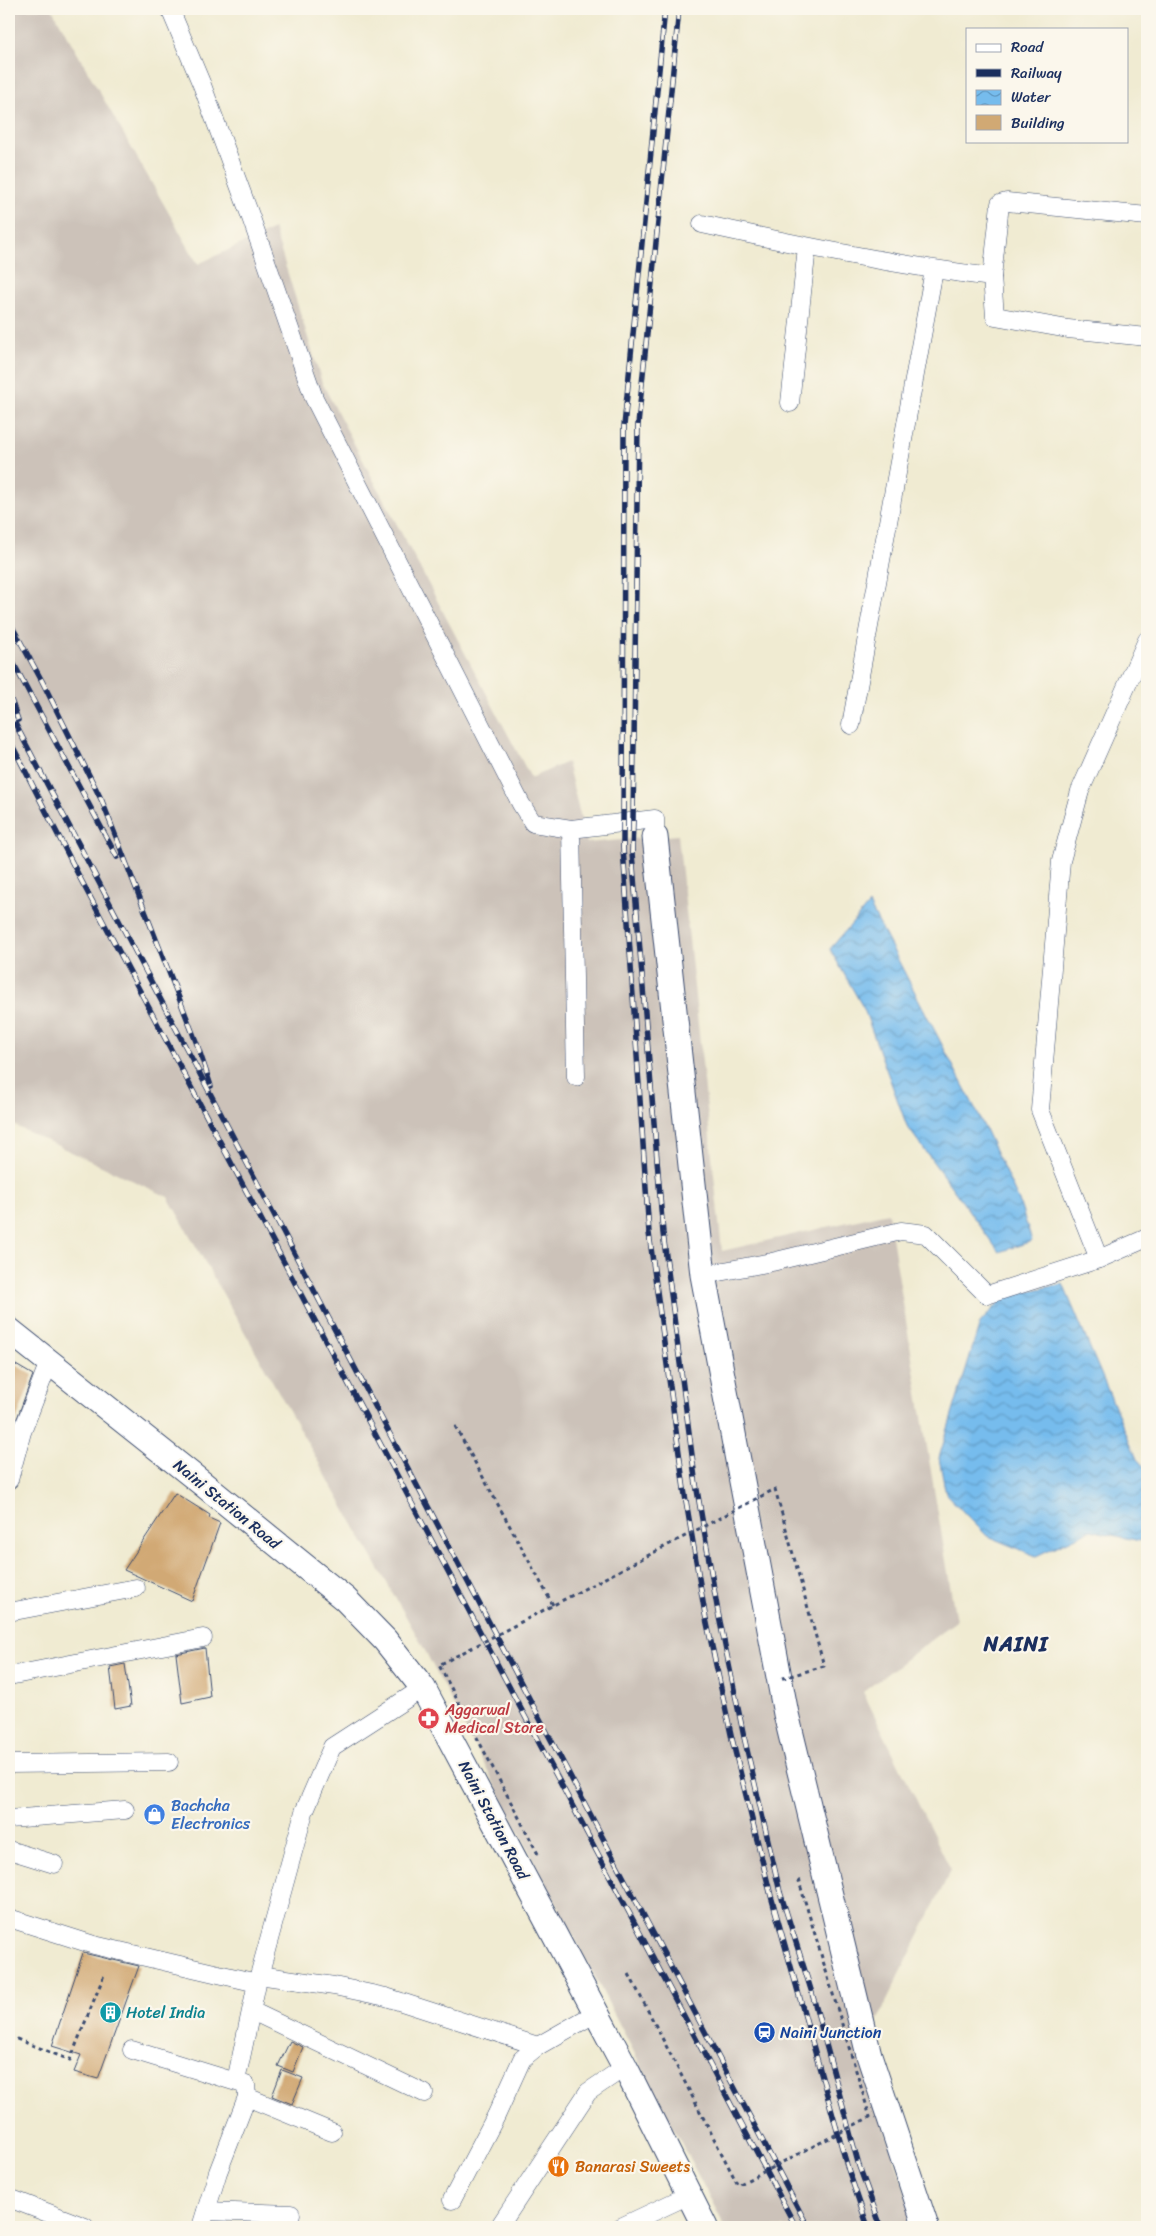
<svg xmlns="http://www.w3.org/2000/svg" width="1156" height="2236" font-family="Sriracha,sans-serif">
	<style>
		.industrial { fill: #ccc2b9 }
		.water { fill: url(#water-waves); stroke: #4876a6 }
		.building { fill: #d1a974 }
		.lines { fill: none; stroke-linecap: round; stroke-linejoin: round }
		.street-casing { stroke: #3b4b6f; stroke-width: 19 }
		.secondary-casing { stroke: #3b4b6f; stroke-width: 27 }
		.path { stroke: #3b4b6f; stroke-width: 3; stroke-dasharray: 4 4; stroke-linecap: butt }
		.street { stroke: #fff; stroke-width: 18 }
		.secondary { stroke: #fff; stroke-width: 25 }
		.rail-casing { stroke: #1b2f5e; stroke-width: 5.5 }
		.rail { stroke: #fbf7ec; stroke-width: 4; stroke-dasharray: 11; stroke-linecap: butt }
		.path-bridge { stroke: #3b4b6f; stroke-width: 3; stroke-dasharray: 4 4; stroke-linecap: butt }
		.labels { text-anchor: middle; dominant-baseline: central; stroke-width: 4.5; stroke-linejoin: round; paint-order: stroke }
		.street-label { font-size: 16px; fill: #1b2f5e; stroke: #fbf7ec }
		.health-label { font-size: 16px; fill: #be3a42; stroke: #fbf7ec; text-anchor: start }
		.shop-label { font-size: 16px; fill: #366cbe; stroke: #fbf7ec; text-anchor: start }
		.culture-label { font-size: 16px; fill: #0d838f; stroke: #fbf7ec; text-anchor: start }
		.transit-label { font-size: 16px; fill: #164399; stroke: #fbf7ec; text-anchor: start }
		.food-label { font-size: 16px; fill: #c56008; stroke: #fbf7ec; text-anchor: start }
		.district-label { font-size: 21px; font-weight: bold; letter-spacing: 1px; fill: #1b2f5e; stroke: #fbf7ec }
	</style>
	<defs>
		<pattern id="water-waves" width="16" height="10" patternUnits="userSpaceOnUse" patternTransform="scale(1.25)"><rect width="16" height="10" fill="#76bced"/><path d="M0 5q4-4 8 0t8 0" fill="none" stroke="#6099c3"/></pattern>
	</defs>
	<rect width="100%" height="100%" fill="#fbf7ec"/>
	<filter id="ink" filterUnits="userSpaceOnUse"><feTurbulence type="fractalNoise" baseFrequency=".02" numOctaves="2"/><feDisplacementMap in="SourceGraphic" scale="10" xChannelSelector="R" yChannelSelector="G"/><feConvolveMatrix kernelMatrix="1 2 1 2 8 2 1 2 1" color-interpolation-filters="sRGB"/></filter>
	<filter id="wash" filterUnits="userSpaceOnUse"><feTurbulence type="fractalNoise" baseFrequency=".0096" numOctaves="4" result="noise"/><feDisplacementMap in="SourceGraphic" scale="20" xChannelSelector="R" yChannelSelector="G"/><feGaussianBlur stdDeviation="1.12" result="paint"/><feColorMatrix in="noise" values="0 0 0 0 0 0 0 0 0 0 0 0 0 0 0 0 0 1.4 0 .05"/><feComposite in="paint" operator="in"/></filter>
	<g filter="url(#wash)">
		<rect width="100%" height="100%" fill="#f0ebd2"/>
		<polygon class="industrial" points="9,9 52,9 198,264 274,229 322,383 531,778 567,762 587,843 678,835 722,1251 888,1213 956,1621 863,1692 951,1870 861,2054 917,2227 725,2227 421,1643 168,1197 9,1123"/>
		<g class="water">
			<polygon points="869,904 977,1112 1019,1201 1032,1241 999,1252 907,1126 864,1009 830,949"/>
			<polygon points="1063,1284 1137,1459 1147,1470 1147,1530 1140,1541 1091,1530 1036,1556 987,1536 946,1494 939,1458 980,1323 1005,1296"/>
		</g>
		<g id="blocks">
			<g class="building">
				<polygon points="9,1361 33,1375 9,1440"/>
				<polygon points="175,1493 210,1515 209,1518 220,1523 192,1601 124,1570"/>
				<polygon points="205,1648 210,1697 182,1703 176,1654"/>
				<polygon points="125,1664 131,1706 115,1709 110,1667"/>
				<polygon points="83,1953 139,1966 98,2079 74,2072 81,2055 52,2046"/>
				<polygon points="290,2041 303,2047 293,2072 278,2066"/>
				<polygon points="282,2070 303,2078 292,2104 272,2096"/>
			</g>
		</g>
	</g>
	<g filter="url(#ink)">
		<use href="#blocks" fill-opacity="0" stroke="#3b4b6f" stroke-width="1"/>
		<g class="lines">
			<defs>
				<g id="street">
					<polyline points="170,9 202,85 250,215 314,398 521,804 533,823 571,829"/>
					<polyline points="1147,216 1007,202 1000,204 992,277 995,316 1068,329 1147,337"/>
					<path d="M702,224C798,245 894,265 992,277"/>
					<polyline points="790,403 807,247"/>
					<polyline points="851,725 934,270"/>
					<polyline points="576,1077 571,829 655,819 655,837"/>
					<polyline points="1099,1259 1040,1110 1061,861 1080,791 1147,640"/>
					<polyline points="703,1275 772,1262 901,1231 926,1234 987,1295 1099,1259 1147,1238"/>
					<polyline points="9,1480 22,1432 49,1362"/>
					<polyline points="9,1612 136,1588"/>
					<polyline points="9,1676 203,1638"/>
					<polyline points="9,1764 169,1762"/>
					<polyline points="9,1819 125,1810"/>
					<polyline points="9,1850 54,1864"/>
					<polyline points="9,1918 94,1945 257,1983"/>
					<polyline points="259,1975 334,1986 386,1997 538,2046"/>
					<polyline points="252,2011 424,2093"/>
					<polyline points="132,2050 246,2085 247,2097 332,2132"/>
					<polyline points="236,2081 257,1983 304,1812 332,1747 423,1688"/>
					<polyline points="9,2198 85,2227"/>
					<polyline points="452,2200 496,2116 522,2059 538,2046 596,2013"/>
					<polyline points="206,2211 291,2214 285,2227"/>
					<polyline points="201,2227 218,2172 247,2097"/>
					<polyline points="499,2227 588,2092 625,2067"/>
					<polyline points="621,2227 689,2195"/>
				</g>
				<g id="secondary">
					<polyline points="655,837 703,1275 786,1714 869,2055 926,2227"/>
					<polyline points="9,1330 203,1484 345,1599 385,1640 423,1688 625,2067 705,2227"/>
				</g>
			</defs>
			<use href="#street" class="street-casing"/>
			<use href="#secondary" class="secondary-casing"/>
			<g class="path">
				<polyline points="455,1426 553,1605"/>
				<polyline points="804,1898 799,1881 805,1880"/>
				<polyline points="9,2036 70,2060 104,1975"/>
			</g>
			<use href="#street" class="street"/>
			<use href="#secondary" class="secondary"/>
			<defs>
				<g id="rail">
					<polyline points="665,9 624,426 623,848 649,1233 684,1489 705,1614 732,1739 771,1896 848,2169 868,2227"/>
					<polyline points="679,9 638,425 633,822 632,853 663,1233 695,1478 718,1612 744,1737 780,1892 812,1993 859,2166 881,2227"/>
					<polyline points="9,621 42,681 102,801 197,1044 211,1086"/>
					<polyline points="9,655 117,857"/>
					<polyline points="9,694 18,720"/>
					<polyline points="9,712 808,2227"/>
					<polyline points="9,739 80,878 796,2227"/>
				</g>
			</defs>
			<use href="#rail" class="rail-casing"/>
			<use href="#rail" class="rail"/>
			<g class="path-bridge">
				<polyline points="538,1854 439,1665 775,1489 824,1666 780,1679"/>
				<polyline points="629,1974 738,2185 870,2117 804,1898"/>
			</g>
		</g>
	</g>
	<defs>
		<symbol id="pharmacy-disc" viewBox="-11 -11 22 22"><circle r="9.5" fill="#e0444e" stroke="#fbf7ec"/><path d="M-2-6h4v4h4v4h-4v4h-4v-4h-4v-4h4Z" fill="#fff"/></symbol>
		<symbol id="shop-disc" viewBox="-11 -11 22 22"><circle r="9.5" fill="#3f7fe0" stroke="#fbf7ec"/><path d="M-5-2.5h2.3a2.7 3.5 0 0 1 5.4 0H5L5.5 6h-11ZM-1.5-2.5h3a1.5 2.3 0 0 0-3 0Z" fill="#fff"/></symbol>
		<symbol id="building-disc" viewBox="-11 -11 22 22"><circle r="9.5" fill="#0f9aa8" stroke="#fbf7ec"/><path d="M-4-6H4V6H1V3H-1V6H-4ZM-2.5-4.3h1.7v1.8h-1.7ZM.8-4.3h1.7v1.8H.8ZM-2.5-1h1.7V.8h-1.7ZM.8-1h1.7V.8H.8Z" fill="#fff"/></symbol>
		<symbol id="station-disc" viewBox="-11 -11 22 22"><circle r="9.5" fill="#1a4fb4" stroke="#fbf7ec"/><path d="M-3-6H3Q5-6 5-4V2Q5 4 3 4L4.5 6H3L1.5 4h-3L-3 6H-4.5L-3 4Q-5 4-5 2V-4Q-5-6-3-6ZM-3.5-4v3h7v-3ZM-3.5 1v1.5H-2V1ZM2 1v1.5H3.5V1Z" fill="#fff"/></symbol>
		<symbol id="restaurant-disc" viewBox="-11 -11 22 22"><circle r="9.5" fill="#e8710a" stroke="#fbf7ec"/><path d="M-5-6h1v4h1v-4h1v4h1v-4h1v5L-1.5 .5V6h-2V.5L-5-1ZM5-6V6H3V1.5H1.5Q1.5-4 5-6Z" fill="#fff"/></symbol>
	</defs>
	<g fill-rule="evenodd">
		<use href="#pharmacy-disc" x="416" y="1706" width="25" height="25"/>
		<use href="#shop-disc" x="142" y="1802" width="25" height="25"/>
		<use href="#building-disc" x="98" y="2000" width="25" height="25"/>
		<use href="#station-disc" x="752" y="2020" width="25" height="25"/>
		<use href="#restaurant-disc" x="546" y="2154" width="25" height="25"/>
	</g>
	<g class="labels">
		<g class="street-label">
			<text transform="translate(227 1504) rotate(39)">Naini Station Road</text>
			<text transform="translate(494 1820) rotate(62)">Naini Station Road</text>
		</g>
		<g class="health-label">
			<text x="445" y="1709">Aggarwal<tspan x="445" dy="18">Medical Store</tspan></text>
		</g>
		<g class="shop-label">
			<text x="171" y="1805">Bachcha<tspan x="171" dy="18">Electronics</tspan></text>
		</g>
		<g class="culture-label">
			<text x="126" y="2012">Hotel India</text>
		</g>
		<g class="transit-label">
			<text x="780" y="2032">Naini Junction</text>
		</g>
		<g class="food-label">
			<text x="575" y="2166">Banarasi Sweets</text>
		</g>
		<g class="district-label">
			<text x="1016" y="1644">NAINI</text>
		</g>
	</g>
	<rect width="1156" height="2236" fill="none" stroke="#fbf7ec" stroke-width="30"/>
	<rect x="966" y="28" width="162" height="115" fill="#fbf7ec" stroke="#a1a7b3"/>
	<rect x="976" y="44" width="25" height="8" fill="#ffffff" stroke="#a1a7b3"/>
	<text x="1011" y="52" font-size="15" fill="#1b2f5e">Road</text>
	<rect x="976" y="69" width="25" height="8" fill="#1b2f5e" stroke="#a1a7b3"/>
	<text x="1011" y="78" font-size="15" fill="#1b2f5e">Railway</text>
	<rect x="976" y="90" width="25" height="15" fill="url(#water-waves)" stroke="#a1a7b3"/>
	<text x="1011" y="102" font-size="15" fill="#1b2f5e">Water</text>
	<rect x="976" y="115" width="25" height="15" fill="#d1a974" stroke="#a1a7b3"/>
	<text x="1011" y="128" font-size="15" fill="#1b2f5e">Building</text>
</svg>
